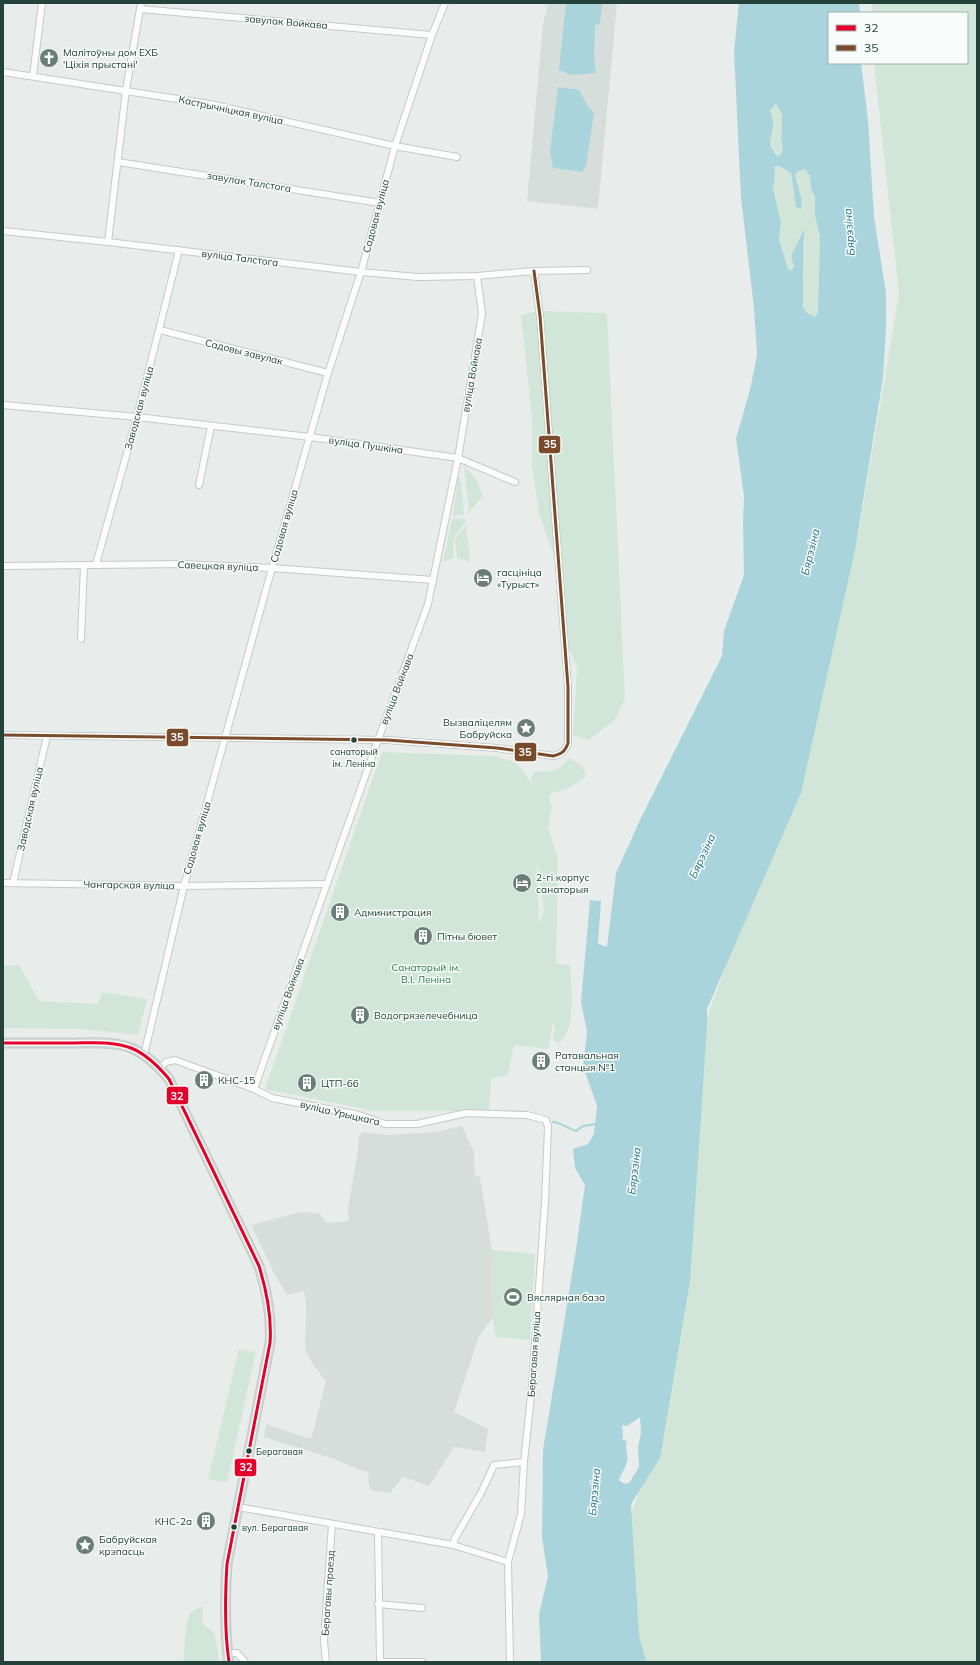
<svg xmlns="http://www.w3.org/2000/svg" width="980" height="1665" font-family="Mulish,sans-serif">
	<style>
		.built { fill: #d6dedb }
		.green { fill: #d1e6d8; fill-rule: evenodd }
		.water { fill: #a9d4db; fill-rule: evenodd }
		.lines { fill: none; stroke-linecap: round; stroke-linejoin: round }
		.stream { stroke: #a9d4db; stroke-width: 2 }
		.street-casing { stroke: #c5cac8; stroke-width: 8 }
		.primary-casing { stroke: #c3ccc9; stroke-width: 11 }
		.street { stroke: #fcfcfc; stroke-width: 6 }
		.primary { stroke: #cfd7d5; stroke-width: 9 }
		.bus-1-casing { stroke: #f7fbf9; stroke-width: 6 }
		.bus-2-casing { stroke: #f7fbf9; stroke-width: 6 }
		.bus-1 { stroke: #e4002b; stroke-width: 3 }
		.bus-2 { stroke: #7a4b2a; stroke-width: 3 }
		.bus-dot { fill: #24423a; stroke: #f7fbf9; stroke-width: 1.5 }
		.labels { text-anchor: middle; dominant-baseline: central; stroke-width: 3; stroke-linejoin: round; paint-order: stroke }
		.bus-label { font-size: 9px; fill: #24423a; stroke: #f7fbf9; text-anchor: start }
		.street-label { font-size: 10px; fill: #24423a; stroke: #f7fbf9 }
		.poi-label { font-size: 10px; fill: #24423a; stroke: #f7fbf9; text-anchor: start }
		.park-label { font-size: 10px; fill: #2d7a4b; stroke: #f7fbf9 }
		.water-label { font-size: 11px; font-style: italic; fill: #1c6f80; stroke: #f7fbf9 }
		.line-badge { stroke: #f7fbf9; stroke-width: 1.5 }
		.badge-label { font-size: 11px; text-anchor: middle; font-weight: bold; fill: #fff }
	</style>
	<rect width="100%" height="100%" fill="#e8edeb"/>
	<g class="built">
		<polygon points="548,3 617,3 598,209 527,201 543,24"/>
		<polygon points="462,1126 474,1152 475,1176 480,1177 492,1250 493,1318 479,1336 454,1412 488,1429 485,1452 454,1447 429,1486 403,1477 390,1493 370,1490 368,1480 369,1472 360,1470 334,1459 264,1437 266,1424 311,1439 326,1381 314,1366 305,1349 306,1304 304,1291 287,1295 275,1275 251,1225 300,1212 319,1213 327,1223 349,1221 348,1208 358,1149 359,1136 363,1132 388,1135 435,1132"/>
	</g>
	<g class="green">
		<polygon points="872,3 977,3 977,1662 641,1662 634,1634 631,1516 658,1433 705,1023 803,755 858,537 899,294 874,63 967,63 967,13 872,13"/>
		<path d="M776,104L782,114V121L781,140L783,147L781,154L778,157C763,138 774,141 773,123C773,119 771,114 770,110Z"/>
		<polygon points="779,166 791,173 796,207 802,201 795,175 798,171 805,169 810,176 811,189 815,197 815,216 820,237 818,312 815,317 807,313 803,307 805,243 803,230 791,256 794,267 791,271 788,269 779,239 781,222 773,189 775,176 774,167"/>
		<polygon points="539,311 607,313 625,699 614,721 588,740 573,735 577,667 566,640 558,567 539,514 532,467 532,419 521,315"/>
		<path d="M464,467C475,475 479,484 483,496L469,512Z"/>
		<polygon points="458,477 461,480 464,515 453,516"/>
		<polygon points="465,518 466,521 453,539 454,558 443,562 452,519"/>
		<polygon points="466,525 470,562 457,558 455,539"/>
		<path d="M382,752L490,756C514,759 520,764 532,785L531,778L535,772C552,770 558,773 569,758C577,762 585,766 586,777C576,785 563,791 551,793L549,797L552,808L548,828L558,859L556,964L570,965C571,986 577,1030 559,1043L555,1042L553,1039L555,1028L553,1023L548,1049L514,1045L508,1075L491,1079L489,1111H374L265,1089ZM537,859L544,911L539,923V922Z"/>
		<polygon points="19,965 39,1001 98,1004 102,992 147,999 138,1035 82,1029 3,1028 3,966"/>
		<polygon points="492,1250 535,1254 530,1340 496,1337 493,1318"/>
		<polygon points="239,1349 256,1352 227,1482 208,1479"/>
		<path d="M203,1606L202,1623L214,1633L218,1650V1662H183C185,1648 184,1626 190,1614C193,1609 198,1608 203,1606Z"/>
	</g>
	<g class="water">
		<polygon points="566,3 602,3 600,24 595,25 594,59 596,73 571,75 559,70"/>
		<path d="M739,3H859L860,13H829V63H861L868,120L874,217L886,293V326L883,378L856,545L801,793L707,1009V1026L690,1281L660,1458L631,1504L639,1636L646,1662H541L539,1614L548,1576L542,1537L543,1450L575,1256L585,1185L575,1168L573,1149L588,1144L594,1134L597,1106L583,1066L587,1032L581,1002L590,900L601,901L598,944L607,947L616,873L641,818L722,656L724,631L744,575L743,521L744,496L736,438L750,390L757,355L754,308L741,198L734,51ZM776,104L782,114V121L781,140L783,147L781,154L778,157C763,140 774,140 773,123C773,119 771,114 770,110ZM779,166L791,173L796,207L801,209L802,201L795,175L798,171L805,169L810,176L811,189L815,197V216L820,237L818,312L815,317L807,313L803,307L804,229L791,256L794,267L791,271L788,269L779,239L781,222L773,189L775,176L774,167ZM640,1417L641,1432L638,1447L639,1467L629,1483L624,1484L619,1480C621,1474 626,1467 627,1461C629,1454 624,1448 627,1441L622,1440L623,1436L622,1425L627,1426Z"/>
		<polygon points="558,87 579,90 587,105 594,113 586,166 582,172 553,168 550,152"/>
	</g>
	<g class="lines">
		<path class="stream" d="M553,1122C562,1123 567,1128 576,1131L583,1126L596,1124"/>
		<defs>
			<g id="street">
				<polyline points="140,9 432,35"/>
				<polyline points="3,72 210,104 395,146 457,157"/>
				<polyline points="33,76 42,3"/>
				<polyline points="118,162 380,203"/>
				<polyline points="3,231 108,242 361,272 418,277 477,276 534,271 587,270"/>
				<polyline points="108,242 126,90 141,3"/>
				<polyline points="160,330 328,373"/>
				<polyline points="3,405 137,417 310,437 458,458 515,482"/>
				<polyline points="199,485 211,426"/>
				<polyline points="96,564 137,417 179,250"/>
				<polyline points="3,566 183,564 272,568 433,580"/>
				<polyline points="81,639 84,565"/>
				<path d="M3,735L387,740L497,748L553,756C561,754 565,752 568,743V687L540,316L534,271"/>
				<polyline points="3,883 184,886 327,884"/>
				<polyline points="13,883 47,736"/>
				<polyline points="144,1055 184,886 272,568 328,373 361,272 395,146 432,35 445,3"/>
				<polyline points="160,1068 166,1062 175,1060 254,1089 272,1098 359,1115 385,1124 417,1124 466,1113 527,1115 546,1120 548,1127 545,1202 532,1386 524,1462 521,1514 508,1562 510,1662"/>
				<polyline points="254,1089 378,740 428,604 458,458 482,314 477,276"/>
				<polyline points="238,1507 453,1545 508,1562"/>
				<polyline points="378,1532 380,1662"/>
				<polyline points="453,1545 455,1538 481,1493 494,1465 524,1462"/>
				<polyline points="378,1604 422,1608"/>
				<polyline points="228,1653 237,1653 245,1662"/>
				<polyline points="326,1662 324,1641 332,1524"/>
				<polyline points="380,1662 422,1662"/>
			</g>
			<path id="primary" d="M3,1043C27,1043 50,1043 74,1043C93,1043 113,1041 131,1048C146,1054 159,1067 169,1079L259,1266C267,1292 272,1317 270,1343L227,1564C225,1597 224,1629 229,1662"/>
		</defs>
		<use href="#street" class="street-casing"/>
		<use href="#primary" class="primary-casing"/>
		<use href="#street" class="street"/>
		<use href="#primary" class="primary"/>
		<defs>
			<path id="bus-1" d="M3,1043C27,1043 50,1043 74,1043C93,1043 113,1041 131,1048C146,1054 159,1067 169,1079L259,1266C267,1292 272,1317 270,1343L227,1564C225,1597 224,1629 229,1662"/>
			<path id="bus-2" d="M3,735L387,740L497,748L553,756C561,754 565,752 568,743V687L540,316L534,271"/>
		</defs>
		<use href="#bus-1" class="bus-1-casing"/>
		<use href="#bus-2" class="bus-2-casing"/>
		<use href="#bus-1" class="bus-1"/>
		<use href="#bus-2" class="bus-2"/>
	</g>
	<defs>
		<symbol id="church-disc" viewBox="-11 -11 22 22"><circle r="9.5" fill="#697e78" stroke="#f7fbf9"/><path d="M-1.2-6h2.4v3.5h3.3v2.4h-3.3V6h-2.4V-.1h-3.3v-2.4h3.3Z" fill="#fff"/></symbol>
		<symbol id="hotel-disc" viewBox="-11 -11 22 22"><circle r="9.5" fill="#697e78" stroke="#f7fbf9"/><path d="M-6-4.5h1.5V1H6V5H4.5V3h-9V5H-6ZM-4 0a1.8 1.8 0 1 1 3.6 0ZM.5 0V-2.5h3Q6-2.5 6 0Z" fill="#fff"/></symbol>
		<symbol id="sight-disc" viewBox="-11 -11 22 22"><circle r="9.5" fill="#697e78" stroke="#f7fbf9"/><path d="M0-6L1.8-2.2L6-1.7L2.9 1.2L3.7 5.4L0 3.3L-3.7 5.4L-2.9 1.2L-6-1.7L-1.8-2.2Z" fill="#fff"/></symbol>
		<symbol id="building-disc" viewBox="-11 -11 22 22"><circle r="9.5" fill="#697e78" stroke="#f7fbf9"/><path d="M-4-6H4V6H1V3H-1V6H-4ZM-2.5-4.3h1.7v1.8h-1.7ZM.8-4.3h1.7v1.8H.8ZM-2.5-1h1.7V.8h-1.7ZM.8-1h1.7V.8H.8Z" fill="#fff"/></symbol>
		<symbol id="stadium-disc" viewBox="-11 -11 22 22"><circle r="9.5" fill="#697e78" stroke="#f7fbf9"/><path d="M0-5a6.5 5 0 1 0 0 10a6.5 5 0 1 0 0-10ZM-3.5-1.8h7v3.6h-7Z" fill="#fff"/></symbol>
	</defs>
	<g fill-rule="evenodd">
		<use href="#church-disc" x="38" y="47" width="22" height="22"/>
		<use href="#hotel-disc" x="472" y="567" width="22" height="22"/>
		<use href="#sight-disc" x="515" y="717" width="22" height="22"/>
		<use href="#hotel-disc" x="511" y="872" width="22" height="22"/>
		<use href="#building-disc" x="329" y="901" width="22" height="22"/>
		<use href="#building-disc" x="412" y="925" width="22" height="22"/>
		<use href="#building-disc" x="349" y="1004" width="22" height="22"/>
		<use href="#building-disc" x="530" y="1050" width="22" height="22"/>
		<use href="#building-disc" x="193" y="1069" width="22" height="22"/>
		<use href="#building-disc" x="296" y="1072" width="22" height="22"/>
		<use href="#stadium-disc" x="502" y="1286" width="22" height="22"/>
		<use href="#building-disc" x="195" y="1510" width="22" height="22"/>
		<use href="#sight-disc" x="74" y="1534" width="22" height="22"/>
	</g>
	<g class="bus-dot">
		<circle cx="354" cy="740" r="3.5"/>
		<circle cx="249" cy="1451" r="3.5"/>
		<circle cx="234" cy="1527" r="3.5"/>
	</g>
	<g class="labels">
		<g class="bus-label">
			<text x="354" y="751" text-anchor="middle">санаторый<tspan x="354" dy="12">ім. Леніна</tspan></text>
			<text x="256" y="1451">Берагавая</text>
			<text x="242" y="1527">вул. Берагавая</text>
		</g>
		<g class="street-label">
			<text transform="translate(286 22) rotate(5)">завулак Войкава</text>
			<text transform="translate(231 110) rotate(12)">Кастрычніцкая вуліца</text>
			<text transform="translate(249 182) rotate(9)">завулак Талстога</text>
			<text transform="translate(376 216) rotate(-75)">Садовая вуліца</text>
			<text transform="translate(240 258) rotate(7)">вуліца Талстога</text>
			<text transform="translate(244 352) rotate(14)">Садовы завулак</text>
			<text transform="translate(472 375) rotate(-80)">вуліца Войкава</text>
			<text transform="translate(139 408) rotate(-75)">Заводская вуліца</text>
			<text transform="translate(366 445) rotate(8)">вуліца Пушкіна</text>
			<text transform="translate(284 526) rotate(-74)">Садовая вуліца</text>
			<text transform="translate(218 566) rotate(2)">Савецкая вуліца</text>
			<text transform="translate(397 689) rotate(-69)">вуліца Войкава</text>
			<text transform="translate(30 809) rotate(-77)">Заводская вуліца</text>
			<text transform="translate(197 838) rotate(-74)">Садовая вуліца</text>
			<text transform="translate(129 885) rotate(1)">Чангарская вуліца</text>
			<text transform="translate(288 994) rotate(-70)">вуліца Войкава</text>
			<text transform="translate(340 1113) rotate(13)">вуліца Урыцкага</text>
			<text transform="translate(534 1354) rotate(-86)">Берагавая вуліца</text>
			<text transform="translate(328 1593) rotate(-86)">Берагавы праезд</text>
		</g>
		<g class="poi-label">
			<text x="63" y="52">Малітоўны дом ЕХБ<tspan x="63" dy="12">'Ціхія прыстані'</tspan></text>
			<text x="497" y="572">гасцініца<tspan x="497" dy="12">«Турыст»</tspan></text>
			<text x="512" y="722" text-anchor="end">Вызваліцелям<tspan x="512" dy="12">Бабруйска</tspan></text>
			<text x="536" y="877">2-гі корпус<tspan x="536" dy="12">санаторыя</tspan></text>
			<text x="354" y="912">Администрация</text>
			<text x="437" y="936">Пітны бювет</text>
			<text x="374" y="1015">Водогрязелечебница</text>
			<text x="555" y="1055">Ратавальная<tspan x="555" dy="12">станцыя №1</tspan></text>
			<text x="218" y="1080">КНС-15</text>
			<text x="321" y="1083">ЦТП-66</text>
			<text x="527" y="1297">Вяслярная база</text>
			<text x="192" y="1521" text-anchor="end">КНС-2а</text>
			<text x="99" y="1539">Бабруйская<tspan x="99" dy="12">крэпасць</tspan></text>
		</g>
		<g class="park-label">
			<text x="426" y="967">Санаторый ім.<tspan x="426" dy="12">В.І. Леніна</tspan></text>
		</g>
		<g class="water-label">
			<text transform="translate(849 232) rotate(-94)">Бярэзіна</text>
			<text transform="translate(810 552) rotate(-76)">Бярэзіна</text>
			<text transform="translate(702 856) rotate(-65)">Бярэзіна</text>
			<text transform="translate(634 1171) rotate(-83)">Бярэзіна</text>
			<text transform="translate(594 1492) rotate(-85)">Бярэзіна</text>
		</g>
	</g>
	<g class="line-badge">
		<rect x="538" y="435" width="23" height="19" rx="4" fill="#7a4b2a"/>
		<rect x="166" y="728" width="23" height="19" rx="4" fill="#7a4b2a"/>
		<rect x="514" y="742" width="23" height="20" rx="4" fill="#7a4b2a"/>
		<rect x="166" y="1086" width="23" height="19" rx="4" fill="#e4002b"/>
		<rect x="234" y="1458" width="23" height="19" rx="4" fill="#e4002b"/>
	</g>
	<g class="badge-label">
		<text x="550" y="448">35</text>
		<text x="177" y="741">35</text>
		<text x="525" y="756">35</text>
		<text x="177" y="1100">32</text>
		<text x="246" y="1471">32</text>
	</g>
	<rect width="980" height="1665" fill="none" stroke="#24423a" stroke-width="8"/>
	<rect x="828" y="12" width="140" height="52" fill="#f7fbf9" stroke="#a3b1ad"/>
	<rect x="836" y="25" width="20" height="6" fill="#e4002b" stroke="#a3b1ad"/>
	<text x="864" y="32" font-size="12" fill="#24423a">32</text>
	<rect x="836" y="45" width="20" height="6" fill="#7a4b2a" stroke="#a3b1ad"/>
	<text x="864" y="52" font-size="12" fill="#24423a">35</text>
</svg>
